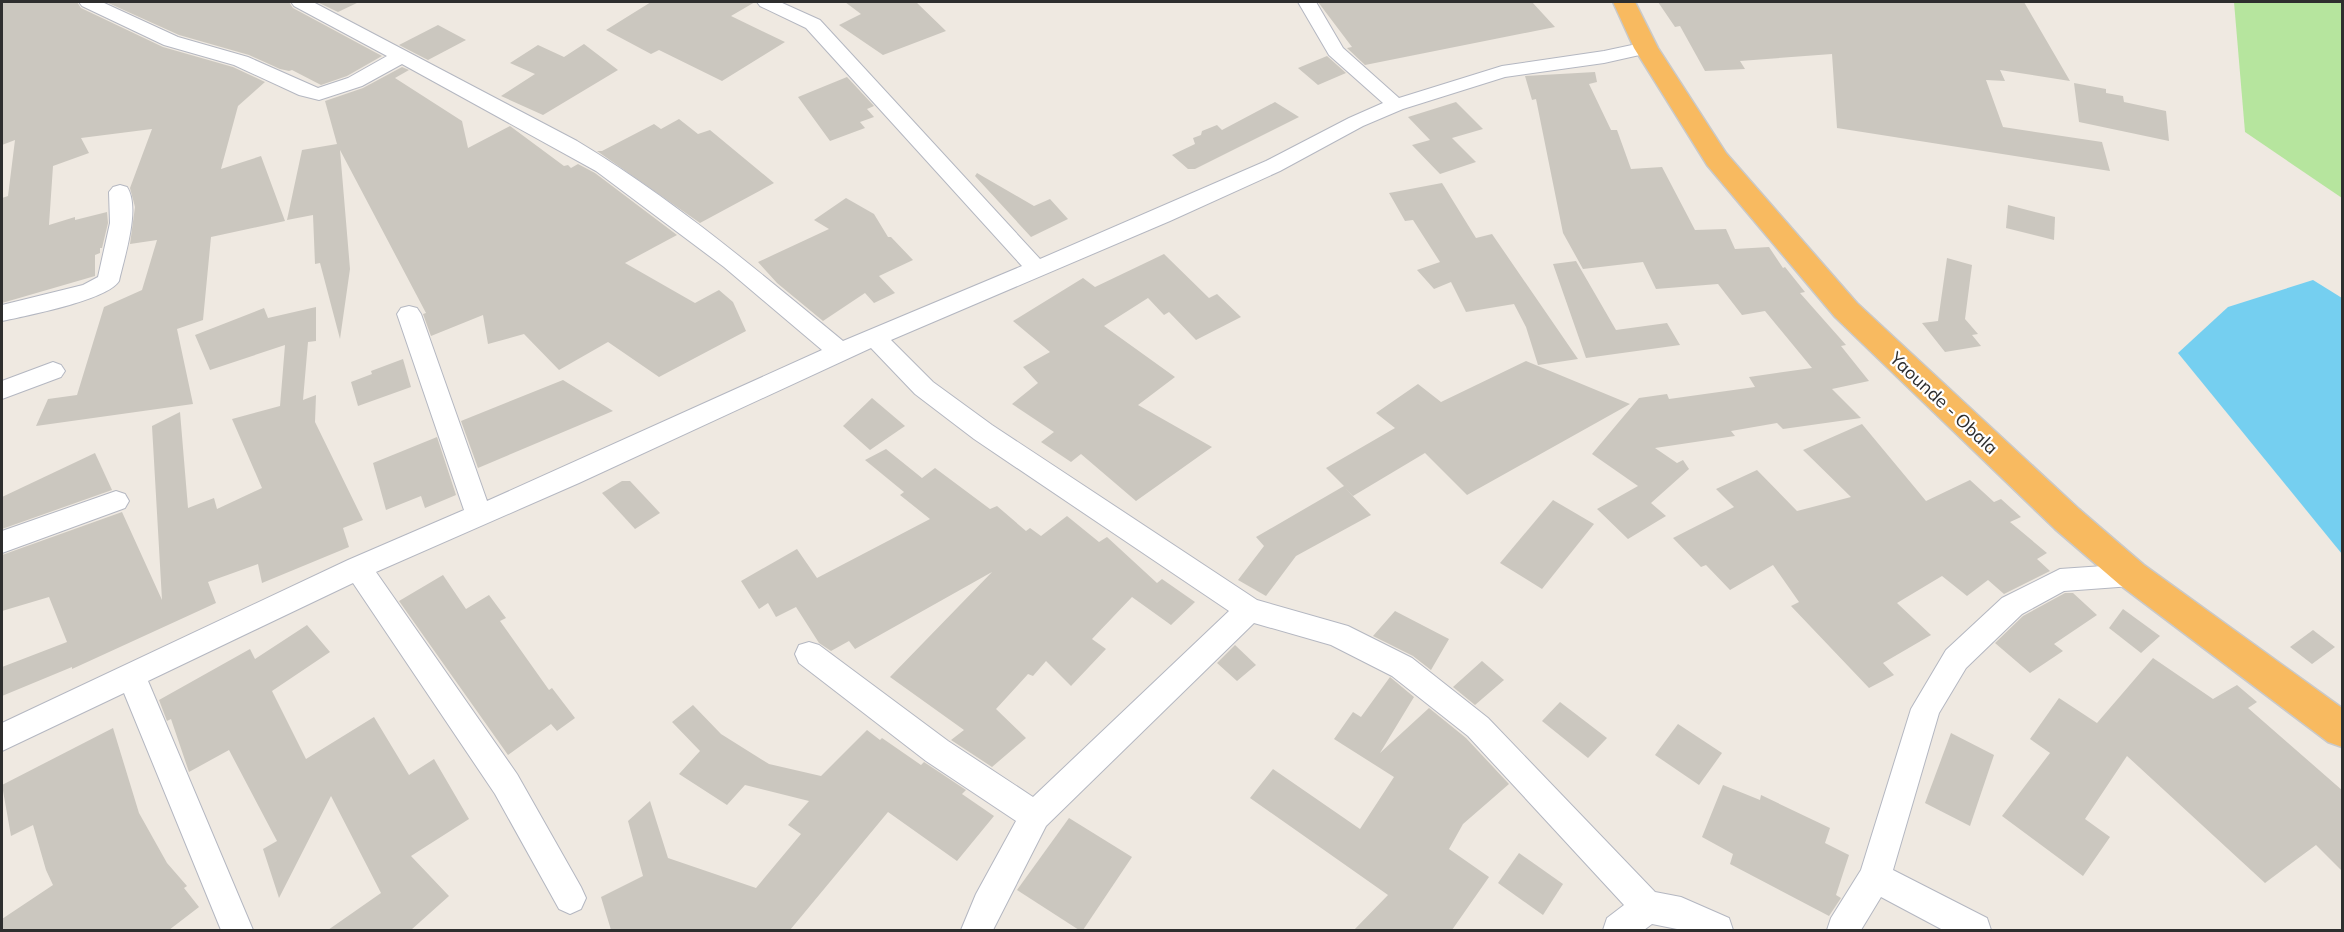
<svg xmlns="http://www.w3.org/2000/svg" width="2344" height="932" font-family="Mulish,sans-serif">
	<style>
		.green { fill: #b6e59e }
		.water { fill: #75cff0 }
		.building { fill: #cbc7bf }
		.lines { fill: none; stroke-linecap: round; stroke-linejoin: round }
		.minor-casing { stroke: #b4b7c1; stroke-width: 2 }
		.trunk-casing { stroke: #c9c9c9; stroke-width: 3 }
		.minor { fill: #fff; fill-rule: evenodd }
		.trunk { fill: #f8ba60; fill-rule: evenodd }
		.labels { text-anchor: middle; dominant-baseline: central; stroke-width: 4.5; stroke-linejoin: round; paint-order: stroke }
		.street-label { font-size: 18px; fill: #2e2e2e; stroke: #fff }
	</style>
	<rect width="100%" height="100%" fill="#efe9e1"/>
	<polygon class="green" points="2234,2 2342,2 2342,198 2245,132"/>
	<polygon class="water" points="2313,280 2342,298 2342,554 2178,353 2228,307"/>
	<g class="building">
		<polygon points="2,2 77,2 81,8 163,47 233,67 265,82 238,106 221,169 261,156 285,221 211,237 203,320 177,329 193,404 36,426 48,399 77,395 104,307 142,290 157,240 130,244 135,207 130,188 152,129 81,138 89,153 53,166 49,225 75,217 75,220 107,212 108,223 102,248 100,248 100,253 95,255 95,276 2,303 2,198 8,196 15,140 2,145"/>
		<polygon points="106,2 289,2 293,8 382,56 347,76 321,85 292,70 289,71 280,69 249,55 179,35"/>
		<polygon points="317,2 359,2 338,12"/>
		<polygon points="651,2 755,2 731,16 785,42 722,81 659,50 651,54 606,30"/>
		<polygon points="845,2 916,2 946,31 883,55 839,25 861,14"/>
		<polygon points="1318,2 1532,2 1555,27 1365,65 1347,48 1352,47"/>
		<polygon points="1658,2 2024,2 2070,81 2000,70 2005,81 1986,80 2003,127 2102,142 2110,171 1837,128 1832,54 1740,61 1745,69 1705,71 1680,26 1675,27"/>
		<polygon points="438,25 466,40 428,60 399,45"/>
		<polygon points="584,44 618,70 543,115 501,96 535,74 510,63 538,45 564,57"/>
		<polygon points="1327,56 1346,73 1318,85 1298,68"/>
		<polygon points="402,67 409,70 395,78 462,121 468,148 510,126 564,166 568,165 571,168 578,164 595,173 677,235 625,263 695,303 719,290 733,302 746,331 659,377 608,342 559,370 524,334 488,344 483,315 431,336 423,314 426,313 340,150 350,269 340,339 320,263 315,264 313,215 287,220 302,150 337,144 325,101 363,88"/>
		<polygon points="1595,72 1597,82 1589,84 1611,130 1617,130 1631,169 1662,167 1695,230 1726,229 1735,249 1769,247 1783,268 1785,267 1805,292 1800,293 1846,345 1841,346 1869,381 1832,389 1861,418 1783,429 1777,423 1731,431 1735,436 1655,448 1677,463 1683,460 1689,469 1651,503 1666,516 1628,539 1597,509 1638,486 1592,454 1639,398 1667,394 1669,399 1755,387 1749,377 1812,368 1765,311 1742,315 1718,284 1656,289 1643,262 1583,269 1563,233 1536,99 1532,100 1525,76"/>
		<polygon points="847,77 874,106 867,109 874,117 860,122 865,128 830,141 798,97"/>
		<polygon points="2074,83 2106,89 2106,93 2123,96 2124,102 2166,111 2169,141 2079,122"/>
		<polygon points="1275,102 1299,117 1195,169 1188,169 1172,155 1195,144 1193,138 1201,135 1202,131 1217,125 1222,130"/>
		<polygon points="1456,102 1483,129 1452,138 1476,162 1440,174 1412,145 1430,140 1408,117"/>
		<polygon points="679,119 698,134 710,130 774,183 700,223 597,151 602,151 654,124 661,129"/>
		<polygon points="977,173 1034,206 1050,199 1068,219 1031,237 975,176"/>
		<polygon points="1442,183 1476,238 1492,234 1578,359 1538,365 1526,327 1514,304 1466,312 1451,282 1434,289 1417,270 1440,262 1413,220 1405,221 1389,193"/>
		<polygon points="846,198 874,214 888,237 891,237 913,260 879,276 895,293 874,303 865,293 823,321 777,283 758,262 829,229 814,220"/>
		<polygon points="2008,205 2055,217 2054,240 2006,228"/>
		<polygon points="1164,254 1209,298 1217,294 1241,317 1196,340 1169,312 1164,315 1148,298 1104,326 1175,377 1138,405 1212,447 1136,501 1081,454 1071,462 1041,442 1054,432 1012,404 1038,383 1023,367 1050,352 1013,321 1083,278 1095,287"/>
		<polygon points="1947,258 1972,265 1965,319 1978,334 1972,335 1981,346 1945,352 1922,323 1938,321"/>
		<polygon points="1576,261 1616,330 1667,323 1680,345 1586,358 1553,264"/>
		<polygon points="316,307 316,341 308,342 303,400 316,395 315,422 363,520 343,528 349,547 262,583 258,564 208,582 216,603 72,669 72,667 2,696 2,667 67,642 49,597 2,611 2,555 122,512 162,600 152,426 180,412 188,508 214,498 217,509 262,488 232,419 280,406 285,345 210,370 195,335 264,308 268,318"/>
		<polygon points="403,359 411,387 358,406 351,382 372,374 371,371"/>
		<polygon points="1526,361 1630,404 1467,495 1425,453 1353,496 1345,488 1371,515 1296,556 1266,596 1238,580 1264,546 1256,537 1344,486 1326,468 1395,428 1376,413 1418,384 1441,402"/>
		<polygon points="563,380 613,411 478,468 461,421"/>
		<polygon points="872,398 905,426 870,450 843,426"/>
		<polygon points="1862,424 1926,501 1970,480 1994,502 2001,499 2021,517 2010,522 2047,553 2037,559 2050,571 2004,594 1988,580 1967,596 1942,576 1897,603 1931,635 1883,663 1894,675 1869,688 1791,606 1799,602 1773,565 1730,590 1706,565 1701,567 1673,538 1734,507 1716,489 1757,470 1797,511 1851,497 1803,450"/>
		<polygon points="437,437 456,495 425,508 421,496 386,510 373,463"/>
		<polygon points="886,449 922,478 935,468 990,509 997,506 1026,531 1030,528 1041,536 1067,516 1099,542 1107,537 1157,583 1162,579 1195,602 1171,625 1132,597 1092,639 1106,649 1071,686 1046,661 1033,676 1028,674 996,709 1026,738 992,767 951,740 964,730 890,677 992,572 855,649 849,641 831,651 819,643 796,607 776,617 768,603 759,609 741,581 797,549 817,578 930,519 900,495 904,492 865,460"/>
		<polygon points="95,453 112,490 2,529 2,497"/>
		<polygon points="622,481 630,481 660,513 635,529 602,493"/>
		<polygon points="1553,500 1594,524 1542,589 1500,563"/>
		<polygon points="443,575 466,609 489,595 506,618 500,621 549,690 552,688 575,718 557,731 551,724 508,755 399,601"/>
		<polygon points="2065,593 2073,593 2097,615 2054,644 2063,651 2030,673 1995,643 2023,616"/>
		<polygon points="2123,609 2160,636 2141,653 2109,628"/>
		<polygon points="1395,611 1449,639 1431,670 1413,656 1373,636"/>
		<polygon points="307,625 330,652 272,691 306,759 374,717 409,775 434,759 469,819 411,856 449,896 411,930 328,930 381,893 331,796 279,898 263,849 277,841 229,750 189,772 171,719 167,721 159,700 250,649 255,659"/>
		<polygon points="2313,630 2335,647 2312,664 2290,647"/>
		<polygon points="1235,645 1256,665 1237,681 1217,663"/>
		<polygon points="2153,658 2213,699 2237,685 2257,702 2248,708 2343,791 2343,872 2316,845 2265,883 2127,756 2085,819 2110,837 2083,876 2002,816 2050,753 2030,739 2059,698 2097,723"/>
		<polygon points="1482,661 1504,680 1475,705 1453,687"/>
		<polygon points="1390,677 1414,697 1380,753 1429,708 1466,738 1509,784 1463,824 1449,849 1489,877 1452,930 1354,930 1388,895 1250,798 1273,769 1360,829 1394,777 1334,739 1353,712 1361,717"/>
		<polygon points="1560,702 1607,738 1588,758 1542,721"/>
		<polygon points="693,705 721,734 769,764 821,776 867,730 880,740 882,738 921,765 924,762 966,790 962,794 994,816 957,861 888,812 790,930 611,930 601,897 643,876 628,821 650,801 668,858 756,888 801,834 788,825 809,801 745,785 727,805 679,774 700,751 672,722"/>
		<polygon points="1678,724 1722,753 1699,785 1655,755"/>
		<polygon points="113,728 139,813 167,863 187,886 184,888 199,907 169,930 2,930 2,919 53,885 46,870 33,825 11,836 2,785"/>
		<polygon points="1951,733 1994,755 1970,826 1925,803"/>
		<polygon points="1723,785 1760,800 1761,795 1830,828 1825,843 1849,855 1836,895 1841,898 1829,916 1730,864 1733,854 1702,837"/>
		<polygon points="1069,818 1132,857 1083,930 1079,930 1017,890"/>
		<polygon points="1519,853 1563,884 1543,915 1498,883"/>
	</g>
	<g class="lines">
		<defs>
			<g id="minor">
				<path d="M79,2H102L178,37L248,57L318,88L348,78L387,56L294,6L291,2H313L577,141C672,198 758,271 843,341L1022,266L806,28L760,6L757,2H780L820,20L1040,259L1266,161L1349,118L1383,103L1329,55L1298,2H1316L1343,48L1399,98L1502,66L1604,51L1646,42L1653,44L1655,48L1653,52L1604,63L1505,77L1403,109L1363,126L1280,171L1170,221L891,340L933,382L992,425L1257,600L1348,626L1412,658L1488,718L1655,892L1681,897L1729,918L1733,930H1682L1652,924L1644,930H1603L1607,918L1624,905L1468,736L1392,676L1331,645L1254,623L1046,826L993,930H961L976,894L1016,821L926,761L799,663L795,654L799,645L809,642L819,645L948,741L1033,797L1229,611L974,439L915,394L871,348L579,483L376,572L517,774L581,887L586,898L581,909L570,914L559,909L495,794L353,583L148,681L253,930H221L124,693L2,751V723L348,560L464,510L397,314L401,308L409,306L417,308L421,314L487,501L822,350L724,267L596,171L402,64L362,86L319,100L299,95L234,65L164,45L82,6Z"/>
				<path d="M120,185L127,187C141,208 124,258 119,281C108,300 25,316 2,321V305L83,285L98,277L110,223L109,192L113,187Z"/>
				<polygon points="53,362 61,365 65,371 61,377 2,399 2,381"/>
				<polygon points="116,491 125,494 129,501 125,508 2,553 2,531"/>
				<polygon points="2132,564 2142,567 2146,575 2142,583 2132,586 2064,591 2022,614 1966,668 1939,713 1893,870 1987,918 1991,930 1943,930 1881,897 1861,930 1827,930 1831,918 1861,870 1911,709 1946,650 2002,598 2060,569"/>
			</g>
			<polygon id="trunk" points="1613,2 1635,2 1658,48 1726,153 1857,303 2079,509 2144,565 2342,708 2342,747 2328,742 2120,585 2055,529 1835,317 1707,165 1634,48"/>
		</defs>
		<use href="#minor" class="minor-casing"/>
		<use href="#trunk" class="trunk-casing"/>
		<use href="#minor" class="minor"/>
		<use href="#trunk" class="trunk"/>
	</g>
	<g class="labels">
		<g class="street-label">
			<text transform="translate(1944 403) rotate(43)">Yaounde - Obala</text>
		</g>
	</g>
	<rect width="2344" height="932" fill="none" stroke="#2e2e2e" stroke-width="6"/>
</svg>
